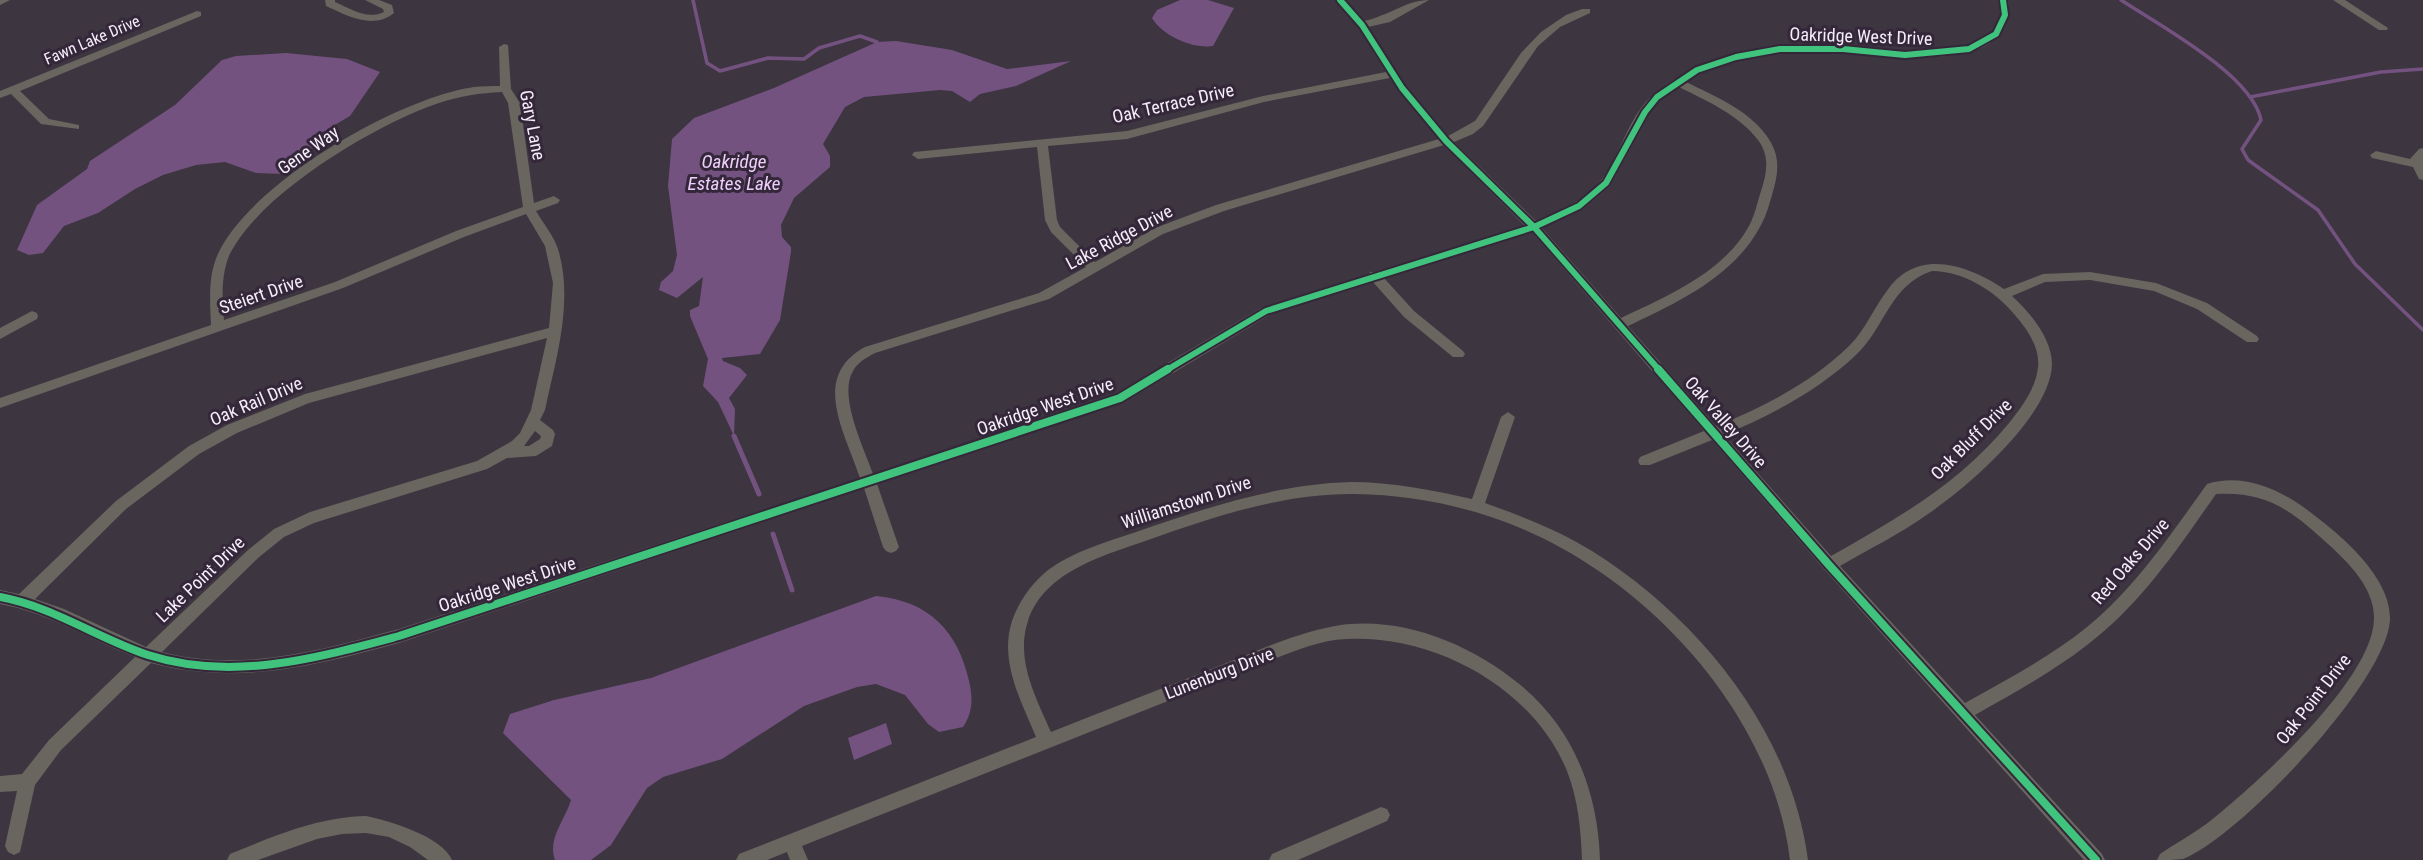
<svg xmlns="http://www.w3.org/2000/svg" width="2423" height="860" font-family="'Roboto Condensed',sans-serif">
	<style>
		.water { fill: #735280 }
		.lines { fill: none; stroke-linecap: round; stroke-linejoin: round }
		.stream-far1 { stroke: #735280; stroke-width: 3.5 }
		.stream { stroke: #735280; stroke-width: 5 }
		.minor { fill: #69655f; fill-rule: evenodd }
		.cycleway-far1-casing { stroke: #34273a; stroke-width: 10 }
		.cycleway-casing { stroke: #34273a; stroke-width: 12 }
		.cycleway-far1 { stroke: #40c37c; stroke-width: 6 }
		.cycleway { stroke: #40c37c; stroke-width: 8 }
		.labels { text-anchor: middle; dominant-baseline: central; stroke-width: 6; stroke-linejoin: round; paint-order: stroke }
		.far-street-label { font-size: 16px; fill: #f6edfa; stroke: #34273a }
		.street-label { font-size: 18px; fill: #f6edfa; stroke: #34273a }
		.water-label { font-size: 19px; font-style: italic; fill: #eecffc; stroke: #34273a }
	</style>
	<rect width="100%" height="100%" fill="#3d3540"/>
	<g class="water">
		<path d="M1180,0H1208L1234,8L1213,46C1192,49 1163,36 1152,18L1157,10Z"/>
		<polygon points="896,41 952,50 1007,69 1071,61 1016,86 980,94 970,102 952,91 940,90 864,97 845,107 823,144 830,156 830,167 794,198 781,225 782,237 791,247 791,252 780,320 760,354 722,358 723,361 740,368 747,375 729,398 735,409 734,436 718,402 703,386 708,359 690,316 690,310 699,306 703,277 677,298 659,290 661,282 673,271 677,255 668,186 672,139 694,118 774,88 877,42"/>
		<polygon points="286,53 347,59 380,72 350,116 328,129 304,157 283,174 256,173 225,162 196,165 163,175 135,189 98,213 64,226 43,253 29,255 17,250 37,205 87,169 90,161 175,105 222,60 236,56"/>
		<path d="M876,596C929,601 958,631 969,681C973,698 973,712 963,727L939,732L928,724L905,695L876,684L857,687L804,706L722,759L663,777L647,788L611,845L591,860H555C547,839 565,820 571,800L503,733L510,714L554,700L651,678Z"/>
		<polygon points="886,723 892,744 854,760 848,738"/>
	</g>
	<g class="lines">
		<g class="stream-far1">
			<polyline points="693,0 707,63 720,71 768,58 804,59 819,48 860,36 877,42"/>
			<path d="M2121,0C2159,25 2252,75 2261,120L2242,149L2248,160L2318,210L2355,264L2423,330"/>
			<polyline points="2250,97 2381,72 2423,69"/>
		</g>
		<g class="stream">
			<polyline points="734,436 759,494"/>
			<polyline points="773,534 792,590"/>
		</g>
		<g class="minor">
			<polygon points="0,0 10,0 0,5"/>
			<path d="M325,0H335V2C351,9 367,20 384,12L383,9L365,0H379L392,5L394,13C373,30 348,16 326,6Z"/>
			<path d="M1335,0H1346L1364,21C1388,16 1407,0 1429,0L1390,22L1368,27L1406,86L1448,136L1475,121L1521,53L1541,32L1566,15L1582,9H1590V13L1560,27L1538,46L1483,126L1473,134L1454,142L1536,221C1559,211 1586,201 1602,179C1621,153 1629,115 1654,94C1688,66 1728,55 1771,48C1794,43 1821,44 1845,46C1881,48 1989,67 2000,16C2000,11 1999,5 1998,0H2008C2019,76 1890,56 1846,52C1825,51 1803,51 1782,52C1750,54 1713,64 1686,82C1714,96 1747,109 1766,135C1781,155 1779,172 1772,195C1769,205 1766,216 1761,225C1734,277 1678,302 1628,326L1716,426C1764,407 1812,382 1849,346C1866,329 1874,307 1889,288C1919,248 1968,265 2004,289L2043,274L2090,272L2156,283L2207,303L2257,336L2259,339L2257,342H2247L2197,309L2154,291L2090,280L2045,282L2012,296C2030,312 2052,339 2052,364C2051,415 1968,487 1928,514C1900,534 1869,549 1840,566L1965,703C2006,680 2050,657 2087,627C2135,588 2171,534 2207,484C2243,472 2282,490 2310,512C2341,535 2391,577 2390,619C2388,681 2240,836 2183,859C2176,860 2165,860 2157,860L2160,854C2176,843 2193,834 2209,822C2255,785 2373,680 2374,619C2375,589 2349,563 2328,544C2292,511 2267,491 2216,494C2181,544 2145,598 2097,637C2060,668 2017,691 1975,715L2102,854L2105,860H2084L1824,569L1712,440L1650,465H1640L1638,461L1640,457L1704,431L1532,232L1384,278L1414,311L1463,351L1465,354L1463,357H1453L1404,317L1373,282L1271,314L1125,402L877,484L899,547L896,551L891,553L886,551L883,547L864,488L399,643C314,666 238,686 151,663L61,750L35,785L20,852L14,855L8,852L5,846L17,791L0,792V776L22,774L49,740L135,657C89,639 49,613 0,604V590L19,594L116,501L189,446L227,425L305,394L549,328L553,283L545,246L526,214L464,237L343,288L0,408V398L211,325C210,302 208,277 217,256C248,184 398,98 474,87C482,86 492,86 500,86L499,47L504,44L508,45L511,89L520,103L534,203L554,196L560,200L558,203L536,211C543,223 554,236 558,249C574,302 556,358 545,410L540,420L553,430L555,434L552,446L536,456L507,458L487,469L314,523L284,537L258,558L162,652C242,673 322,650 399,629L860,478C845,432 810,377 865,347L1039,293L1086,267L1051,232L1045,220L1037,147L918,159L912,155L914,152L1127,131L1263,96L1386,72L1358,27ZM1390,78L1439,139L1216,205L1155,228L1095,262L1060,227L1057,220L1048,146L1127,139L1264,102ZM1679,87C1707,101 1739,115 1758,140C1770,156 1767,173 1761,191C1757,203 1755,215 1749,226C1723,273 1667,296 1621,318L1542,228L1583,209L1610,186L1650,113L1661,99ZM502,92L508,103L523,207L456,231L335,282L224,320C222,299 221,276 229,256C258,194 376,124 439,103C460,96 480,93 502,92ZM1444,145L1525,226L1377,272H1370L1368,275L1261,308L1115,394L873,474C864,448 838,396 853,371C858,362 866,358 875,353L1049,299L1163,234L1224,211ZM1932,271C1963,271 1995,291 2014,314C2027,329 2040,347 2038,367C2036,388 2022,407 2009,423C1959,484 1898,518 1831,556L1724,435C1772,415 1819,390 1857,354C1885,327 1891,284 1932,271ZM547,338L531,410L520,433L512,441L477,461L310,512L274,529L248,550L146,647L64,609L35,599L126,509L199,454L237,433L309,403ZM535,431L541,436L540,439L529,446H524Z"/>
			<polygon points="2333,0 2345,0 2388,28 2387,30 2379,30"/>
			<polygon points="197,11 201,12 201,16 20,91 49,119 79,125 79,129 41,124 11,94 0,98 0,91"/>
			<polygon points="2423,148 2423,180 2419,179 2413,167 2372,158 2370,155 2376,151 2410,159 2419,149"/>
			<polygon points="32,311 37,313 38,316 37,319 0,339 0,328"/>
			<path d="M1508,412L1515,417L1485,503C1521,516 1558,530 1592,551C1699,618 1791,731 1808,860H1790C1773,718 1654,586 1525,530C1472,507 1414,495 1355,494C1285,493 1216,516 1151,539C1106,555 1045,570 1028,621C1015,659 1036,698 1051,732C1104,711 1157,690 1209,670C1250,654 1292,634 1335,626C1400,615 1468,643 1518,683C1573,727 1598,791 1600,860H1582C1581,830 1578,799 1567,771C1533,687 1433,634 1346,639C1321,640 1297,650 1274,659L802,846L808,860H790L787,852L767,860H736L739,854L1036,737C1021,701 999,661 1012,621C1019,601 1032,583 1048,570C1074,551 1106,542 1136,532C1205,508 1277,484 1351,482C1392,482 1432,490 1472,499L1501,417Z"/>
			<polygon points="1381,807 1387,809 1390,815 1387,821 1298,860 1269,860 1272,854"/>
			<path d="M366,816C389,821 442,836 452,860H428L410,847L389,837L366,833L342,834L317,839L258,860H227L230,854C274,836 318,817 366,816Z"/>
		</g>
		<defs>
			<g id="cycleway-far1">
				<polyline points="1340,0 1362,25 1402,88 1446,141 1534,227 1660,371"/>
				<polyline points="1165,371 1266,311 1534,227 1579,206 1606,183 1645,112 1657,97 1697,70 1736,57 1780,49 1843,49 1905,55 1969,49 1996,34 2005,15 2003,0"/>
			</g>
			<g id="cycleway">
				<polyline points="1658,369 1829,565 2096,860"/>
				<path d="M0,597C54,607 97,638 148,655C232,682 317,658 399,636L1120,398L1168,369"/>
			</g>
		</defs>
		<use href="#cycleway-far1" class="cycleway-far1-casing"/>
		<use href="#cycleway" class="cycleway-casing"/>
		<use href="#cycleway-far1" class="cycleway-far1"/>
		<use href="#cycleway" class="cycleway"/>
	</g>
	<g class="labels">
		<g class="far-street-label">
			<text transform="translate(92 40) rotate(-23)">Fawn Lake Drive</text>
		</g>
		<g class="street-label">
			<text transform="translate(1861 36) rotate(2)">Oakridge West Drive</text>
			<text transform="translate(1173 103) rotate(-13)">Oak Terrace Drive</text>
			<text transform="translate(533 125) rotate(79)">Gary Lane</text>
			<text transform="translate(308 150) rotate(-35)">Gene Way</text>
			<text transform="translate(1119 237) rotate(-28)">Lake Ridge Drive</text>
			<text transform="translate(261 294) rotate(-19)">Steiert Drive</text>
			<text transform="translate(256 401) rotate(-23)">Oak Rail Drive</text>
			<text transform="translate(1045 406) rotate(-19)">Oakridge West Drive</text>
			<text transform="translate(1726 422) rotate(49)">Oak Valley Drive</text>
			<text transform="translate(1971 439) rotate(-45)">Oak Bluff Drive</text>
			<text transform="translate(1186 502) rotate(-18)">Williamstown Drive</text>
			<text transform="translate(2130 561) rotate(-49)">Red Oaks Drive</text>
			<text transform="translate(200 579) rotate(-44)">Lake Point Drive</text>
			<text transform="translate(507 584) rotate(-18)">Oakridge West Drive</text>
			<text transform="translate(1219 673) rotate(-21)">Lunenburg Drive</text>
			<text transform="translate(2313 699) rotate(-52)">Oak Point Drive</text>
		</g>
		<g class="water-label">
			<text x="734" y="161">Oakridge<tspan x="734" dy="22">Estates Lake</tspan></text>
		</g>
	</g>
</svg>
